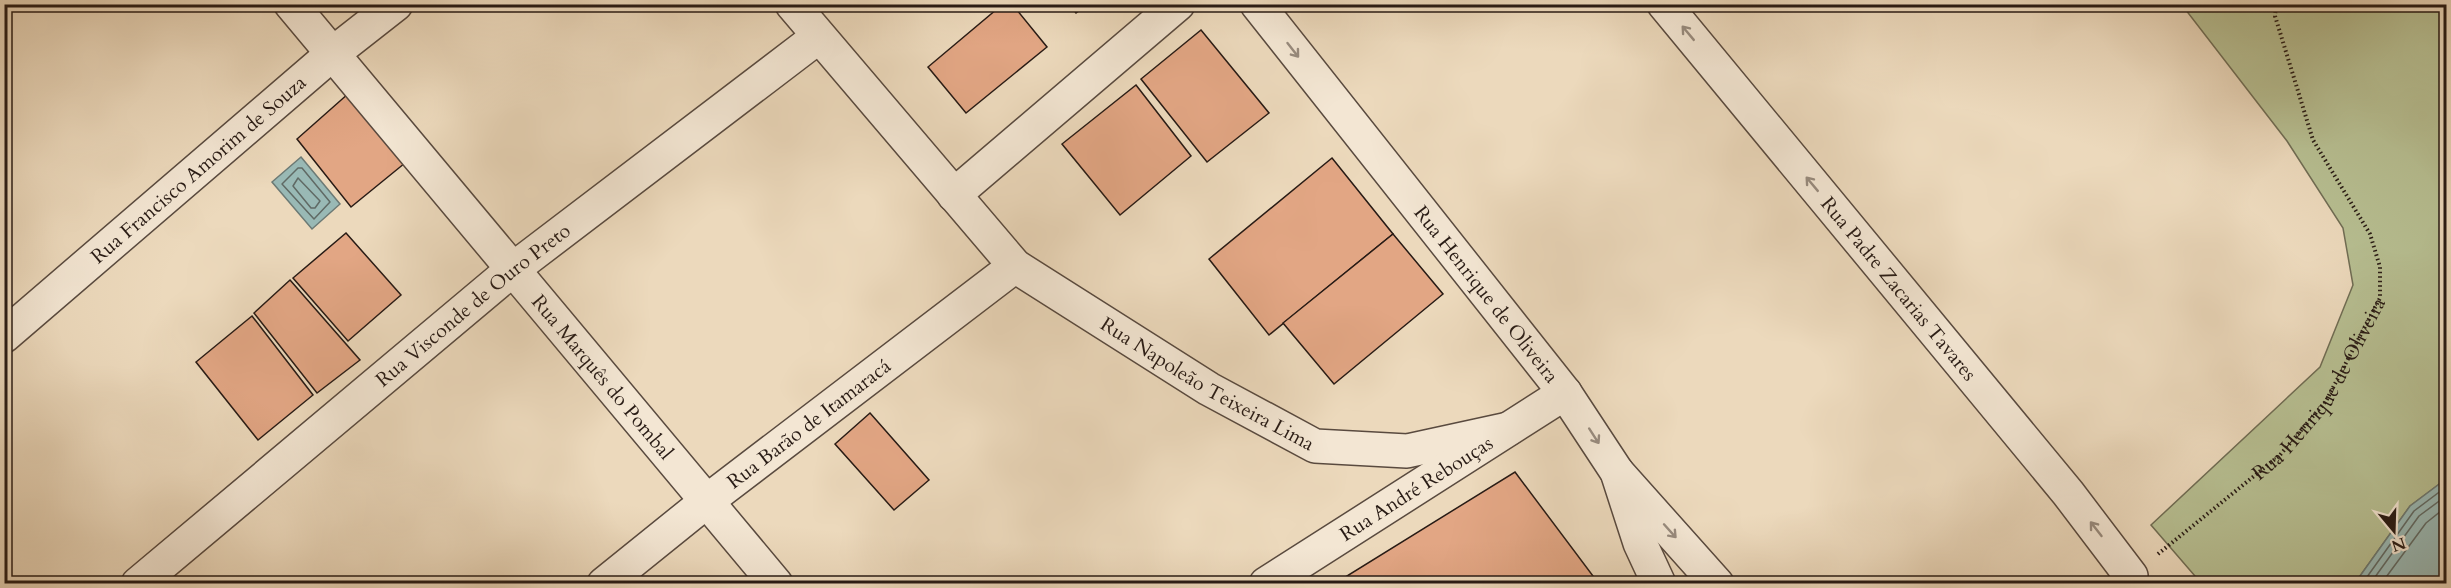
<svg xmlns="http://www.w3.org/2000/svg" width="2451" height="588" font-family="Cardo,serif">
	<style>
		.green { fill: #b7bf92; stroke: #706d54; stroke-width: 1.5 }
		.water { fill: #99b9b5; stroke: #6c7a75; stroke-width: 1.5 }
		.lines { fill: none; stroke-linecap: round; stroke-linejoin: round }
		.shore { stroke: #606a65; stroke-width: 1.5 }
		.building { fill: #e2a684; stroke: #281b15; stroke-width: 1.5 }
		.minor-casing { stroke: #594a3f; stroke-width: 36 }
		.tertiary-casing { stroke: #594a3f; stroke-width: 36 }
		.path { stroke: #281b15; stroke-width: 4; stroke-dasharray: 1.5 3; stroke-linecap: butt }
		.minor { stroke: #f3e6d3; stroke-width: 33 }
		.tertiary { stroke: #f3e6d3; stroke-width: 33 }
		.oneway { stroke: #988b7e }
		.labels { text-anchor: middle; dominant-baseline: central; stroke-width: 6; stroke-linejoin: round; paint-order: stroke }
		.street-label { font-size: 20px; fill: #281b15; stroke: #f3e6d3 }
	</style>
	<rect width="100%" height="100%" fill="#ecd9bc"/>
	<filter id="stains"><feTurbulence type="fractalNoise" baseFrequency=".00333" numOctaves="4"/><feColorMatrix values="0 0 0 0 .2 0 0 0 0 .09 0 0 0 0 .02 0 0 0 .5 -.17"/></filter>
	<radialGradient id="worn" r=".72"><stop offset=".6" stop-color="#630" stop-opacity="0"/><stop offset="1" stop-color="#630" stop-opacity=".3"/></radialGradient>
	<polygon class="green" points="2182,5 2446,5 2446,479 2410,506 2355,583 2201,583 2151,525 2320,367 2353,285 2343,228 2287,141"/>
	<g class="water">
		<polygon points="301,157 340,204 312,229 272,182"/>
		<polygon points="2446,479 2446,583 2355,583 2410,506"/>
	</g>
	<g class="lines">
		<g class="shore">
			<polygon points="298,168 302,168 330,202 314,219 282,184"/>
			<polygon points="298,178 320,201 315,208 311,208 293,186"/>
			<polyline points="2362,584 2414,511 2446,487"/>
			<polyline points="2370,584 2419,516 2446,496"/>
			<polyline points="2381,584 2426,523 2446,507"/>
		</g>
	</g>
	<g class="building">
		<polygon points="1003,4 1012,4 1047,47 966,113 928,67"/>
		<polygon points="1069,4 1088,4 1076,13"/>
		<polygon points="1201,30 1269,113 1207,162 1141,79"/>
		<polygon points="1136,85 1191,156 1120,215 1062,144"/>
		<polygon points="349,93 405,163 351,207 297,139"/>
		<polygon points="1332,158 1393,234 1269,335 1209,259"/>
		<polygon points="346,233 401,295 348,341 293,278"/>
		<polygon points="1393,234 1443,294 1334,384 1283,323"/>
		<polygon points="290,280 360,360 317,393 254,313"/>
		<polygon points="252,316 313,395 258,440 196,362"/>
		<polygon points="870,413 929,480 894,510 835,444"/>
		<polygon points="1515,472 1599,584 1334,584"/>
	</g>
	<g class="lines">
		<defs>
			<g id="minor">
				<path id="s2" d="M291,4L776,584"/>
				<path id="s3" d="M792,4L1015,266L1209,389L1315,446L1407,451L1508,429"/>
				<path id="s4" d="M1664,4L2068,493L2131,576"/>
				<polyline points="954,195 1178,4"/>
				<path id="s5" d="M4,336L331,55L396,4"/>
				<polyline points="1617,472 1717,584"/>
				<path id="s6" d="M138,584L512,270L818,37"/>
				<path id="s7" d="M604,584L707,501L1015,266"/>
				<path id="s8" d="M1266,584L1565,393"/>
			</g>
			<g id="tertiary">
				<path id="s9" d="M1257,4L1565,393L1617,472L1640,543L1659,584"/>
			</g>
		</defs>
		<use href="#minor" class="minor-casing"/>
		<use href="#tertiary" class="tertiary-casing"/>
		<path class="path" id="s1" d="M2158,554L2280,455L2326,401L2380,298V267L2370,234L2313,140L2275,16L2276,4"/>
		<use href="#minor" class="minor"/>
		<use href="#tertiary" class="tertiary"/>
	</g>
	<defs><path id="oneway-shaft" d="M-6 0H5M1.5-3L5.5 0L1.5 3" fill="none" stroke-width="1.6" stroke-linecap="round" stroke-linejoin="round" transform="scale(1.5)"/></defs>
	<g class="oneway">
		<use href="#oneway-shaft" transform="translate(1688 33) rotate(-130)"/>
		<use href="#oneway-shaft" transform="translate(1293 50) rotate(52)"/>
		<use href="#oneway-shaft" transform="translate(1812 184) rotate(-130)"/>
		<use href="#oneway-shaft" transform="translate(1594 436) rotate(57)"/>
		<use href="#oneway-shaft" transform="translate(2096 529) rotate(-128)"/>
		<use href="#oneway-shaft" transform="translate(1670 531) rotate(48)"/>
	</g>
	<g class="labels">
		<g class="street-label">
			<text stroke="none"><textPath href="#s5" startOffset="256">Rua Francisco Amorim de Souza</textPath></text>
			<text stroke="none"><textPath href="#s4" startOffset="369">Rua Padre Zacarias Tavares</textPath></text>
			<text stroke="none"><textPath href="#s9" startOffset="370">Rua Henrique de Oliveira</textPath></text>
			<text stroke="none"><textPath href="#s6" startOffset="436">Rua Visconde de Ouro Preto</textPath></text>
			<text stroke="none"><textPath href="#s2" startOffset="486">Rua Marquês do Pombal</textPath></text>
			<text stroke="none"><textPath href="#s3" startOffset="570">Rua Napoleão Teixeira Lima</textPath></text>
			<text stroke="none"><textPath href="#s1" startOffset="234">Rua Henrique de Oliveira</textPath></text>
			<text stroke="none"><textPath href="#s7" startOffset="260">Rua Barão de Itamaracá</textPath></text>
			<text stroke="none"><textPath href="#s8" startOffset="178">Rua André Rebouças</textPath></text>
		</g>
	</g>
	<rect width="2451" height="588" fill="none" stroke="#ecd9bc" stroke-width="24"/>
	<rect x="6" y="6" width="2439" height="576" fill="none" stroke="#281b15" stroke-width="3"/>
	<rect x="12" y="12" width="2427" height="564" fill="none" stroke="#281b15" stroke-width="1.5"/>
	<g transform="translate(2394 531) rotate(161)" stroke="#f3e6d3" stroke-width="4.5" paint-order="stroke">
	<path d="M0-4.5L10 22L0 15L-10 22Z" fill="#281b15"/>
	<text y="-9" font-size="16" font-weight="bold" text-anchor="middle" fill="#281b15">N</text>
	</g>
	<rect width="100%" height="100%" filter="url(#stains)"/>
	<rect width="100%" height="100%" fill="url(#worn)"/>
</svg>
